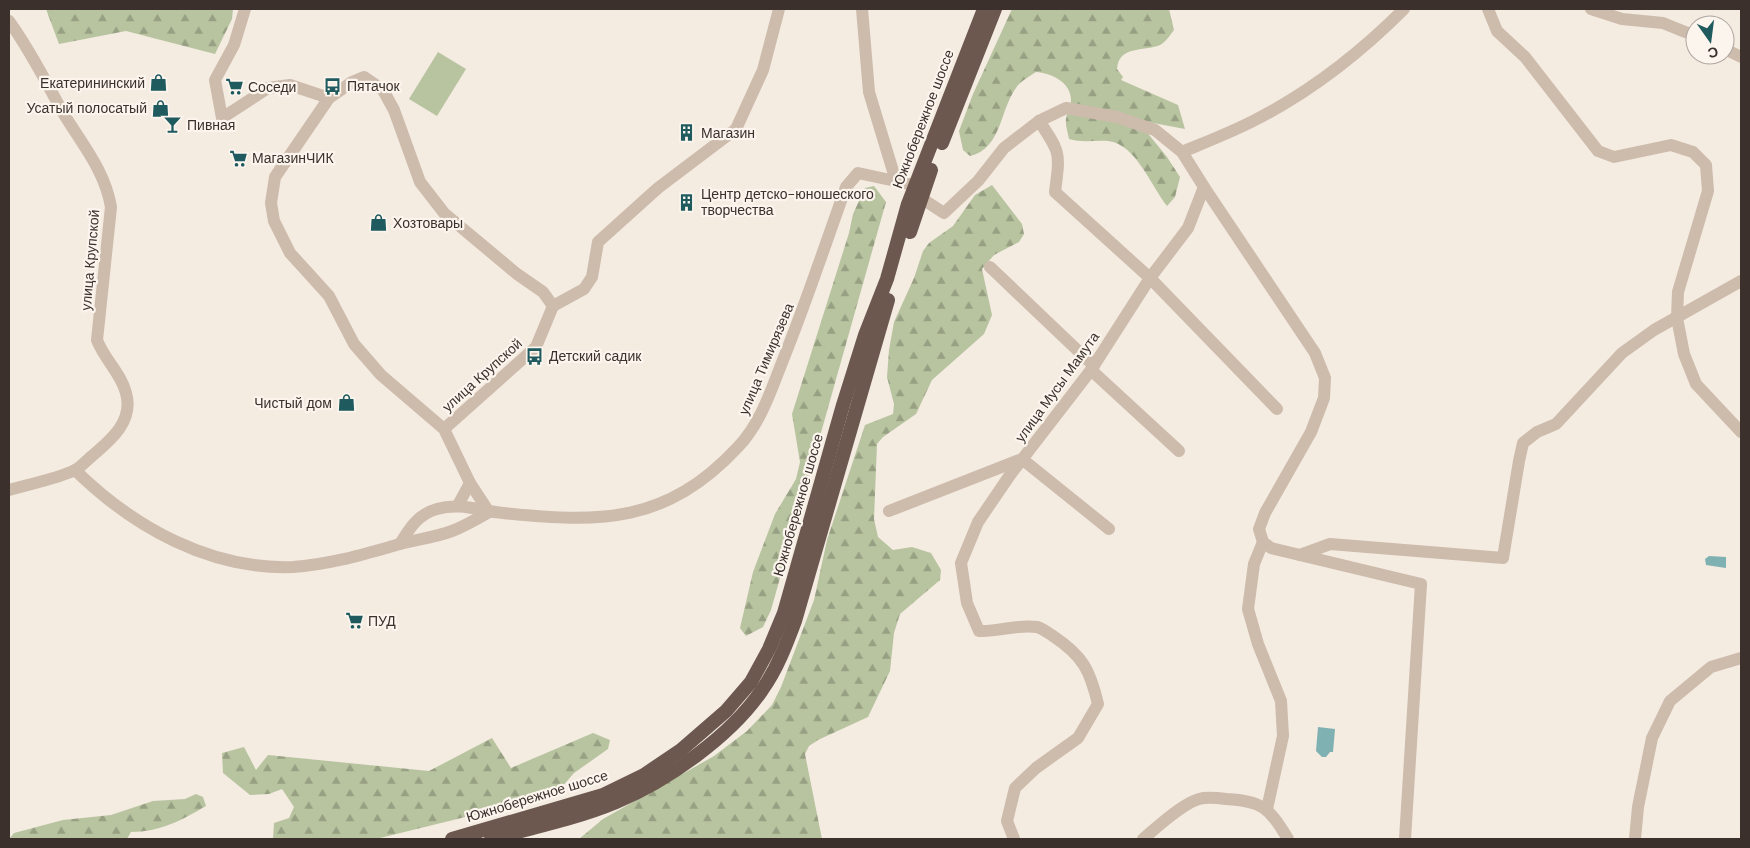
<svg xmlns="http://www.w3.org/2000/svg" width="1750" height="848" font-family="'DM Sans',sans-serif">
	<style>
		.forest { fill: url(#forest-firs) }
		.green { fill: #b8c4a0 }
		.water { fill: #7fb0b2 }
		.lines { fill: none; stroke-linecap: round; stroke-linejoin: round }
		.minor { stroke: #cdbbac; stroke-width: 12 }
		.tertiary { stroke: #cdbbac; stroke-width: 12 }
		.trunk { stroke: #6c584f; stroke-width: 14 }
		.labels { text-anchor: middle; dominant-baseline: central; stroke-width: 4.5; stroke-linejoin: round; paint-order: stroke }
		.poi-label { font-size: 14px; fill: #3b302b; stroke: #fbf5ee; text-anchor: start }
		.street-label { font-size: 14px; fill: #3b302b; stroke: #fbf5ee }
	</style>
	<defs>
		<pattern id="forest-firs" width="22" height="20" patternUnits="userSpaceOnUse" patternTransform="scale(1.25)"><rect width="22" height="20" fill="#b8c4a0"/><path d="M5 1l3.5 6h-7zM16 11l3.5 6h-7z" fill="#97a083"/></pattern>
	</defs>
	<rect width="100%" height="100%" fill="#f4ebe1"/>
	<g class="forest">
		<polygon points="46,9 233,9 232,19 215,54 126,31 59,44"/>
		<path d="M1012,9H1169L1174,30C1170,35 1166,42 1160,45C1143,52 1119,45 1117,69L1123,77L1121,80L1178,105L1185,129L1137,120L1167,157L1180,177L1175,197L1167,206C1151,186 1136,144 1108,141C1094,140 1082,143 1069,139C1068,133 1065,125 1066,119C1067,112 1071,106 1071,100C1071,82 1051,73 1036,72C1031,75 1025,79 1020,83C999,105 1004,148 970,156L963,150L959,131L973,94Z"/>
		<polygon points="992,185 1022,224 1024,234 1019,242 994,255 982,269 992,315 984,334 932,380 916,414 883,437 877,444 874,519 878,537 893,550 912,547 931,553 941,570 940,580 900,614 894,633 890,671 868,717 818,740 809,746 805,754 822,839 579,839 603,819 714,756 747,731 772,705 781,687 814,600 827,540 865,425 893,414 894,404 887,377 889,350 894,322 914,278 923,251 929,243 953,226 975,195"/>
		<polygon points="874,186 886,202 771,610 763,627 746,636 740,628 753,572 775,514 796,479 800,462 792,414 849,233 853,214 865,188"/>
		<polygon points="593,733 610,740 608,749 574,773 555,795 376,839 273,839 274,823 289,818 294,807 282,789 269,794 250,795 223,773 222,753 244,747 256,770 268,755 429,771 492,738 511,768"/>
		<path d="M196,794L203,797L206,806C182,820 160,832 131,832L127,839H9L14,833L63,820L111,815L153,801L185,799Z"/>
	</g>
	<polygon class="green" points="438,52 466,69 437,116 409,99"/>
	<g class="water">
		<polygon points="1709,556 1726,557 1726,568 1706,565 1705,559"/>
		<polygon points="1318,727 1335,729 1333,752 1330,752 1326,757 1322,757 1316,751"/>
	</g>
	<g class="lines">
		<g class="minor">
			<polyline points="245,9 234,45 215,80 222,118 268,88 290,85 329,98"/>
			<polyline points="862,9 869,92 896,181"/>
			<polyline points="1488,9 1497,31 1525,57 1598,151 1614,157 1671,145 1693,152 1706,165 1708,191 1678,292 1677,318 1684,354 1696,384 1741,432"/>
			<polyline points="1591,9 1622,19 1663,23 1695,36"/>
			<polyline points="1725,49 1741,57"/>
			<path d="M1039,121C1061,153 1060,153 1055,192L1150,278L1277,409"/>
			<path d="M1182,152C1206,142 1232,132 1255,120C1310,92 1361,52 1404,9"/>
			<polyline points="1204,187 1315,353 1325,378 1324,398 1311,432 1265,513 1259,529 1263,542 1271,548 1421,584 1405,839"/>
			<path d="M921,198L944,213L978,181L1004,148L1039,121L1066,108L1117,117L1155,130L1182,152L1204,187L1188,228L1150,278L1091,370L1010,475L978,522L961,563L967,603L979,631C999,632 1017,624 1037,627C1042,628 1048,633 1053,636C1083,656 1090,670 1098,704L1078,738L1036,768L1015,788L1007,821L1014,839"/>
			<polyline points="990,267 1094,366"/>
			<polyline points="553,306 584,289 592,277 598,242 658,188 736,129 763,70 779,9"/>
			<polyline points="1091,370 1179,451"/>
			<polyline points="444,429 536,347 553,306 543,292 517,274 444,213 420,182 394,110 383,90 364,77 352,82 329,98 275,177 271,203 274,221 290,253 329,296 354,344 381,375 444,429 470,483 489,512"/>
			<polyline points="458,505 470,483"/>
			<polyline points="889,511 1022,459 1109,529"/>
			<polyline points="1263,542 1254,564 1248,609 1258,644 1281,701 1283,736 1267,809"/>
			<polyline points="1300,555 1330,544 1503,558 1519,461 1523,443 1537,432 1556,424 1622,353 1654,330 1741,281"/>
			<path d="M1143,839C1156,828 1183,803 1199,799C1206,797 1218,798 1226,799C1263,801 1269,808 1288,839"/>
			<polyline points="1635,839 1638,807 1652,738 1670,701 1711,667 1741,658"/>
		</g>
		<g class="tertiary">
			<path d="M9,21C30,50 45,80 62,111C81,143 105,170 111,207L97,340C104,359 121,373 126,393C134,421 111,440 92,456C87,460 81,467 75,470C57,479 29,484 9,490"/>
			<path d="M75,470C133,527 210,570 293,567C327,565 361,555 393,546C413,540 433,538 452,531C465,526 477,519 489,512"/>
			<path d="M400,544C409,529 418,514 437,509C460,502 480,511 503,513C601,523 666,524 738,447C761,423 771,390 783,360C806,303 825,245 846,187L858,173L923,187"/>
		</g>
		<g class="trunk">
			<polyline points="942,143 995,9"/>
			<polyline points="910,232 931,170"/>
			<polyline points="452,839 603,795 644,775 681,750 726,711 751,682 769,649 784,613 843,405 865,335 887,279 908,204 984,9"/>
			<path d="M491,839C531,828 578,818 616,802C667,781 731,736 762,690C777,669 786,645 795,621L888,300"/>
		</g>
	</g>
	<defs>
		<symbol id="shop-bare" viewBox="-9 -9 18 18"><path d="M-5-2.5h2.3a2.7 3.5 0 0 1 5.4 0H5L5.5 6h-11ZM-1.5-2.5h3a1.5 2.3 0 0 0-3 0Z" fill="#1f5a5e" stroke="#fbf5ee" stroke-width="2.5" paint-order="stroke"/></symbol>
		<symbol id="bus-bare" viewBox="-9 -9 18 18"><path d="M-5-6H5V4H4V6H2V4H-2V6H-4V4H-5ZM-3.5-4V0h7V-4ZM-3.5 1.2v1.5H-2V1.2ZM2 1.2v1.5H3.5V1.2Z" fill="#1f5a5e" stroke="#fbf5ee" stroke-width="2.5" paint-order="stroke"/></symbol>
		<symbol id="supermarket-bare" viewBox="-9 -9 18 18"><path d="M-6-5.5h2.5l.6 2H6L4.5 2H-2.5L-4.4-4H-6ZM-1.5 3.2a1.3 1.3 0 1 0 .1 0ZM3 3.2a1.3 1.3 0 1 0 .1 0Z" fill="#1f5a5e" stroke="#fbf5ee" stroke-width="2.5" paint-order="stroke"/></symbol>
		<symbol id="bar-bare" viewBox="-9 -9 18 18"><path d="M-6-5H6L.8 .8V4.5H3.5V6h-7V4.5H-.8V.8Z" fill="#1f5a5e" stroke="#fbf5ee" stroke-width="2.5" paint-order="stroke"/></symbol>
		<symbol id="building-bare" viewBox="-9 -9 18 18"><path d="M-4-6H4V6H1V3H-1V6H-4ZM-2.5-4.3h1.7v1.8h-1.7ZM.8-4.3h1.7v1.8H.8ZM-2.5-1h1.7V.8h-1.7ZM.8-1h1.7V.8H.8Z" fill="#1f5a5e" stroke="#fbf5ee" stroke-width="2.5" paint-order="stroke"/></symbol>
	</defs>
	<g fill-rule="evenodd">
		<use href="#shop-bare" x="146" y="70" width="25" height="25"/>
		<use href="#bus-bare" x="320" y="74" width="25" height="25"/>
		<use href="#supermarket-bare" x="222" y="74" width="25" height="25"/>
		<use href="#shop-bare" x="148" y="96" width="25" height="25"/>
		<use href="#bar-bare" x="160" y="112" width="25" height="25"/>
		<use href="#building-bare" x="674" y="120" width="25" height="25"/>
		<use href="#supermarket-bare" x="226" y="146" width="25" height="25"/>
		<use href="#building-bare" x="674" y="190" width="25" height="25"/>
		<use href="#shop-bare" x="366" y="210" width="25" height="25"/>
		<use href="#bus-bare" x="522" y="344" width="25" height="25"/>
		<use href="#shop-bare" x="334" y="390" width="25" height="25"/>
		<use href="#supermarket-bare" x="342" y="608" width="25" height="25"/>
	</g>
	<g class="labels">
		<g class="poi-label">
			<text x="145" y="83" text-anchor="end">Екатерининский</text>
			<text x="347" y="86">Пятачок</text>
			<text x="248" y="87">Соседи</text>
			<text x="147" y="108" text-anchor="end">Усатый полосатый</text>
			<text x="187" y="125">Пивная</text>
			<text x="701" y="133">Магазин</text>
			<text x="252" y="158">МагазинЧИК</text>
			<text x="701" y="194">Центр детско-юношеского<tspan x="701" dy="16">творчества</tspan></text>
			<text x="393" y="223">Хозтовары</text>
			<text x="549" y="356">Детский садик</text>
			<text x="332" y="403" text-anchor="end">Чистый дом</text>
			<text x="368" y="621">ПУД</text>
		</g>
		<g class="street-label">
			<text transform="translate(923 119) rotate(-69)">Южнобережное шоссе</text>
			<text transform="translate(90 260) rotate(-85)">улица Крупской</text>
			<text transform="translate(766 359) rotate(-67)">улица Тимирязева</text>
			<text transform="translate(482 375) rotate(-42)">улица Крупской</text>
			<text transform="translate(1057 387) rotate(-54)">улица Мусы Мамута</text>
			<text transform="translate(798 505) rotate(-74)">Южнобережное шоссе</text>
			<text transform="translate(537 796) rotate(-17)">Южнобережное шоссе</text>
		</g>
	</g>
	<rect width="1750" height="848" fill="none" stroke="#3b302b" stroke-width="20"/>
	<g transform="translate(1710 40) rotate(166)"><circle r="24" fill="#fbf5ee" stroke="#aea6a0"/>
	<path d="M0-4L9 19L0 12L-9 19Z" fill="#1f5a5e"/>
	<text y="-8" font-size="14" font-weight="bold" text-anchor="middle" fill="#3b302b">С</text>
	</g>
</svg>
